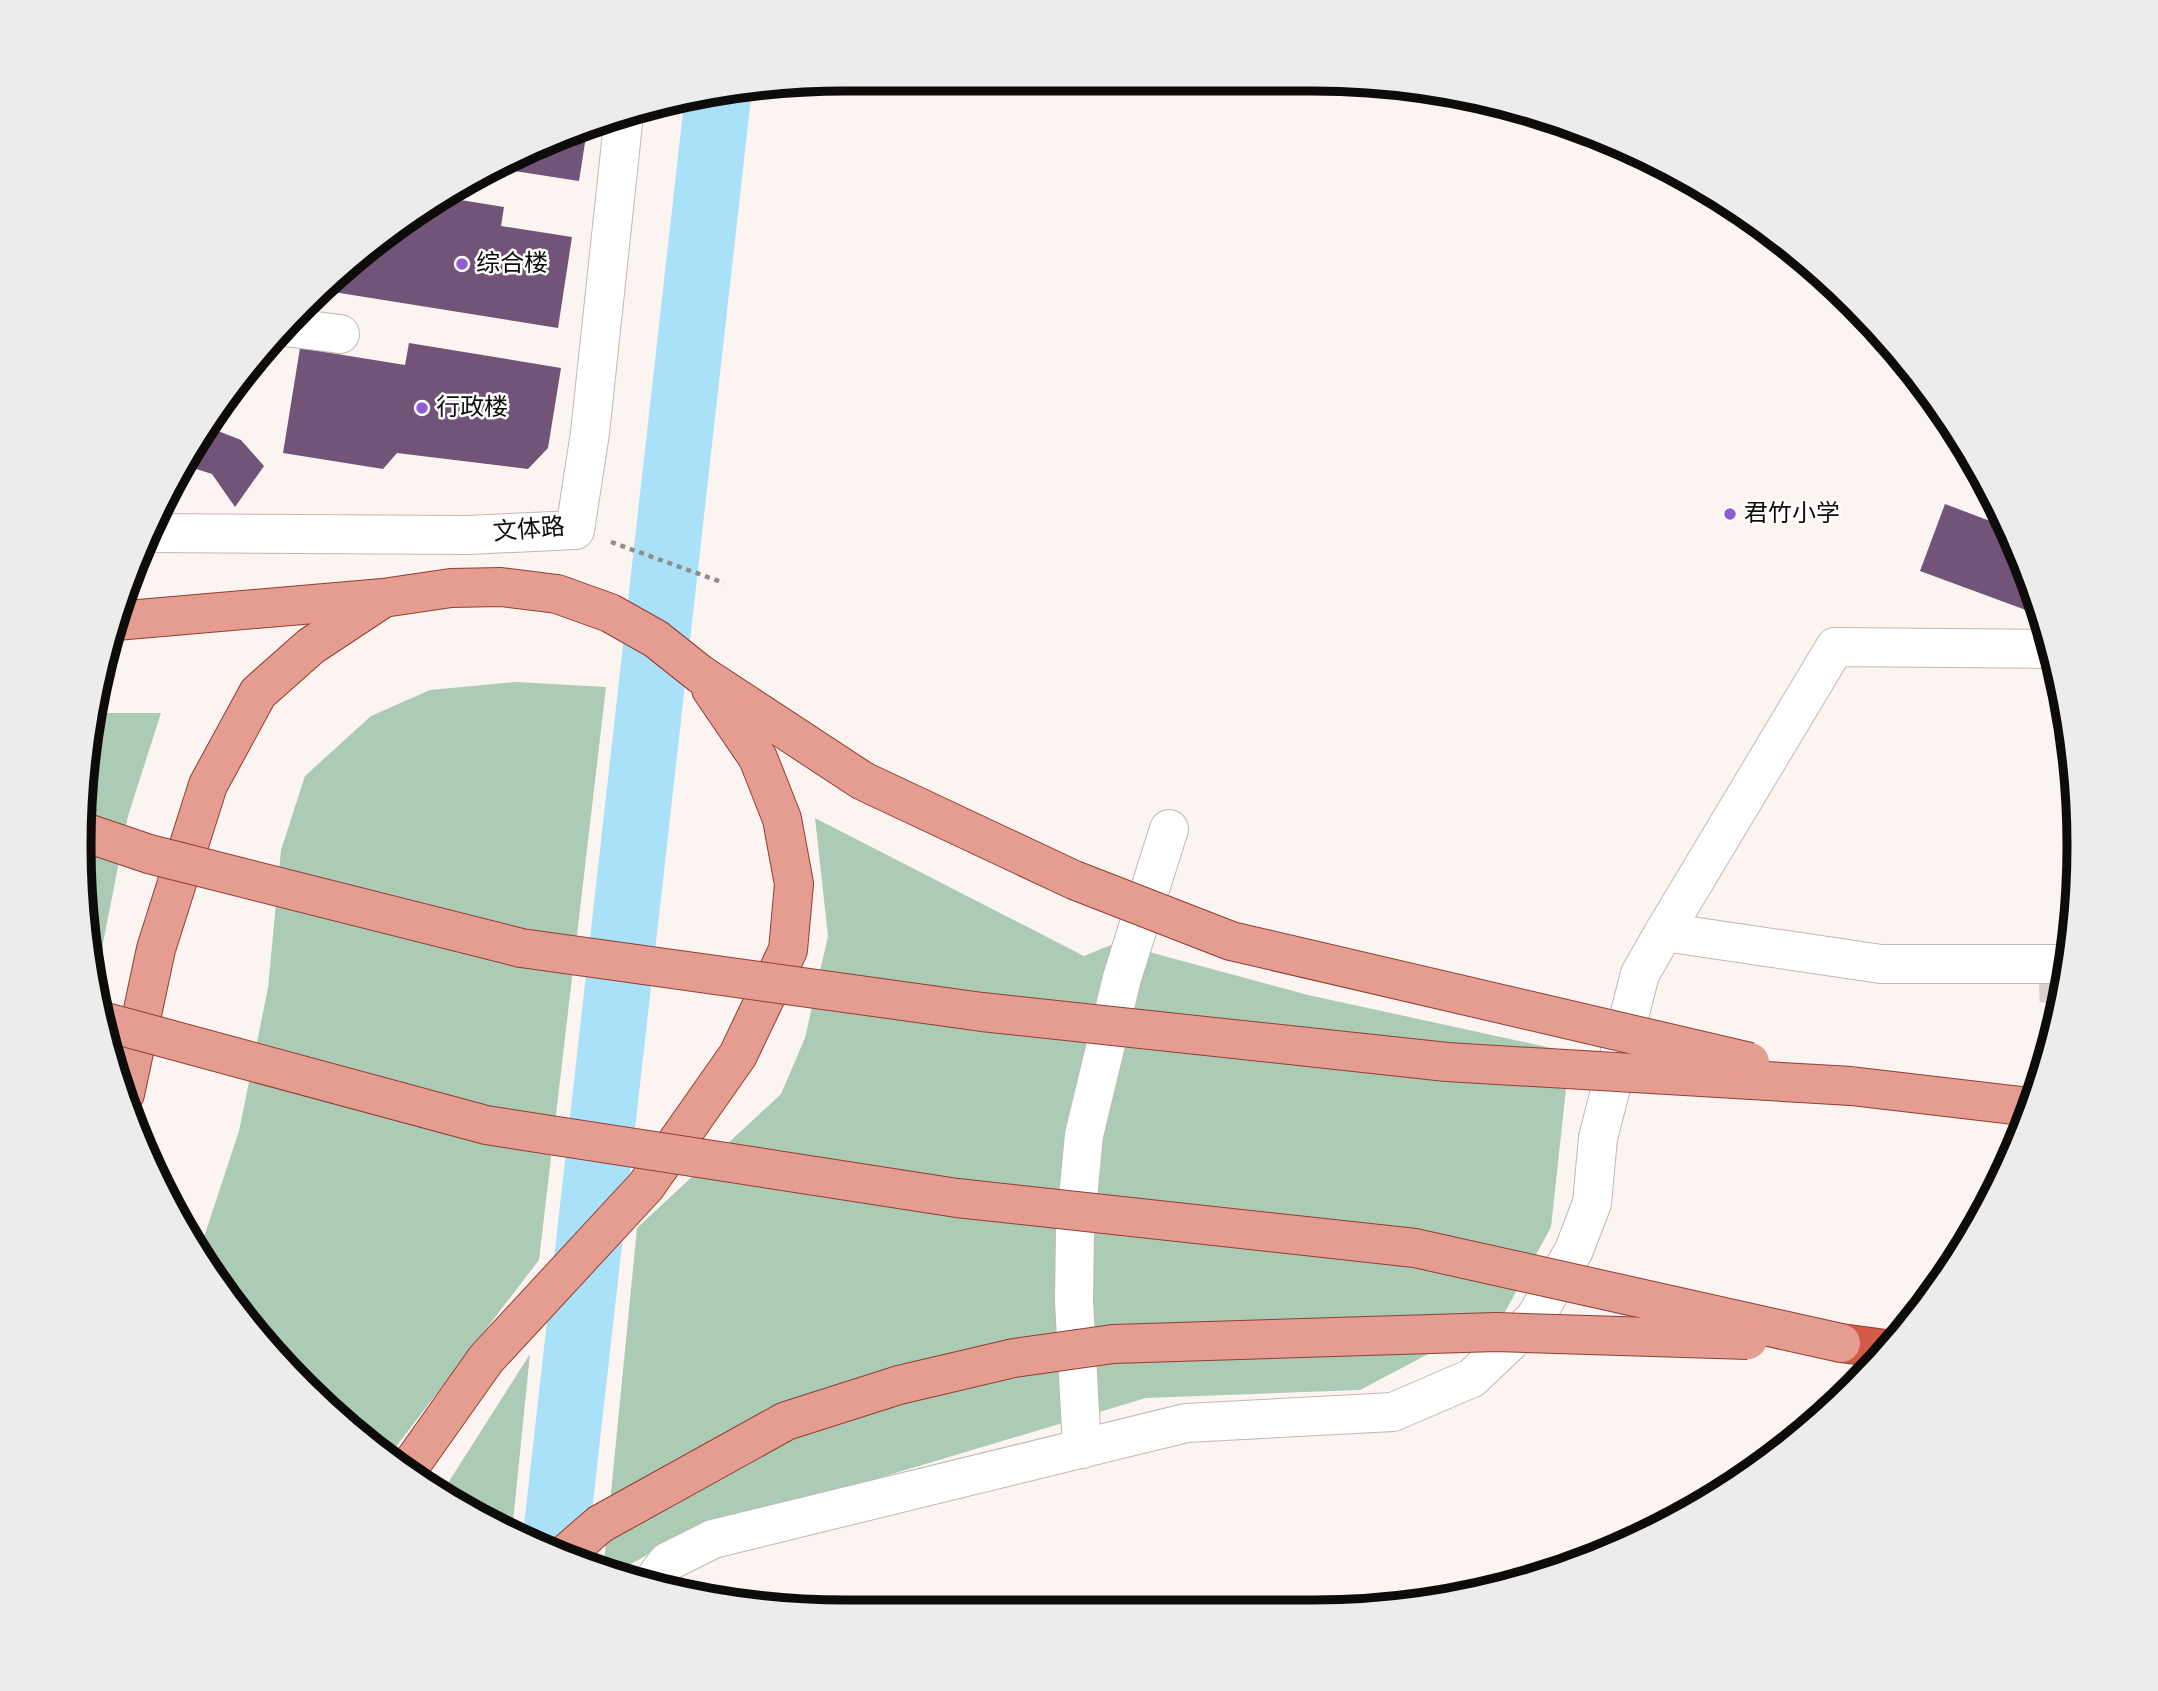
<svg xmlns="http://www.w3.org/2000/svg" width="2158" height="1691" font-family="'Alegreya Sans','Noto Sans SC',sans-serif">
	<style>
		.green { fill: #abcbb5 }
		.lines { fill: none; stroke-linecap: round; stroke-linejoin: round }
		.river { stroke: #a9e1f8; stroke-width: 66 }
		.building { fill: #715478 }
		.minor-tunnel { stroke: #d8d1ce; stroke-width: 38; stroke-dasharray: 38 19; stroke-linecap: butt }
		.minor-casing { stroke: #c0b8b4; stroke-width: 40 }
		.major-casing { stroke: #8f3f33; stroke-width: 40 }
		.highway-casing { stroke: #8f3f33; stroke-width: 40 }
		.path { stroke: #918c89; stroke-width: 4.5; stroke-dasharray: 5 5; stroke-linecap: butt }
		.minor { stroke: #fff; stroke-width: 38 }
		.major { stroke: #e59c91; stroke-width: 38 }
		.highway { stroke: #d45a48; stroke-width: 38 }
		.major-bridge-casing { stroke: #8f3f33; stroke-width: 40; stroke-linecap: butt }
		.major-bridge { stroke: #e59c91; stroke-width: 38 }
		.poi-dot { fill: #905bd4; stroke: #fff; stroke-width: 2.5 }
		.labels { text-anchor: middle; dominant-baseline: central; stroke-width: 5; stroke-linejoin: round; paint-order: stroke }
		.poi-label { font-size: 24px; fill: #0e0c0b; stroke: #fff; text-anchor: start }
		.street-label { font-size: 24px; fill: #0e0c0b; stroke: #fff }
		.rim { fill: none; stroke: #0e0c0b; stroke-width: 9 }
	</style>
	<rect width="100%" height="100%" fill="#fcf4f0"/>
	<g class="green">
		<polygon points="516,682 606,687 539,1260 388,1457 303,1387 199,1252 239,1131 268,988 281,850 305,776 371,716 430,690"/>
		<polygon points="96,713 161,713 128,816 103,943 100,1010 79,846"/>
		<polygon points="815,818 1084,956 1116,943 1308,995 1570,1052 1551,1227 1504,1314 1360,1390 1146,1398 675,1539 617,1572 604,1564 637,1228 781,1094 805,1038 828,936"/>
		<polygon points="530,1354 512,1532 441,1494"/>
	</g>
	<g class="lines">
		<polyline class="river" points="554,1554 718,96"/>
	</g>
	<g class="building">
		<polygon points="587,130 579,181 495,168 557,142"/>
		<polygon points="442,197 504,207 501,226 572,237 558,328 321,290"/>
		<polygon points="409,343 561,368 548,448 528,469 397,453 383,469 283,453 300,348 405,365"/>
		<polygon points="208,427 241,440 264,466 235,507 212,474 190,467 193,447"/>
		<polygon points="1945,504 2006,527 2038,599 2042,616 1920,571"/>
	</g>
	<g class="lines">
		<polyline class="minor-tunnel" points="2057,964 2059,1009"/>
		<defs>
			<g id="minor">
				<polyline points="285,327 340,334"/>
				<polyline points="152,533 468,535 575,530 590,433 624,114"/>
				<polyline points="2050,649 1835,647 1664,932 1881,964 2057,964"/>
				<polyline points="1082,1449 1074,1301 1075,1229 1084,1135 1122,978 1169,829"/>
				<polyline points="651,1584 667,1562 713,1539 1186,1423 1393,1412 1472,1378 1535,1318 1574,1250 1592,1203 1598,1138 1640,974 1664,932"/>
			</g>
			<g id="major">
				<polyline points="116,621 383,598 451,588 501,587 557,594 610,613 656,639 700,674 863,781 1074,880"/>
				<polyline points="1851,1086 2030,1107"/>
				<polyline points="125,1094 156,949 208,785 258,693 311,646 379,601"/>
				<polyline points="406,1472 486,1359 646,1186 738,1055 788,950 794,884 782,819 758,758 711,689"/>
			</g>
			<polyline id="highway" points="1841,1343 1886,1349"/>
		</defs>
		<use href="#minor" class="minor-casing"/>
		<use href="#major" class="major-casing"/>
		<use href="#highway" class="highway-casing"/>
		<polyline class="path" points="611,542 724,583"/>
		<use href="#minor" class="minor"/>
		<use href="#major" class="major"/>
		<use href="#highway" class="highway"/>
		<defs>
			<g id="major-bridge">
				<polyline points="81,831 149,854 521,948 982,1012 1447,1062 1851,1086"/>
				<polyline points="1074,880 1231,941 1750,1062"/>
				<polyline points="102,1021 486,1125 957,1198 1415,1248 1841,1343"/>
				<polyline points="562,1557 600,1524 786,1421 899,1385 1014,1358 1113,1344 1496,1332 1748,1340"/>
			</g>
		</defs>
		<use href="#major-bridge" class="major-bridge-casing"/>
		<use href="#major-bridge" class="major-bridge"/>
	</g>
	<g class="poi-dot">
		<circle cx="462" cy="264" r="7"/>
		<circle cx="422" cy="408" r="7"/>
		<circle cx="1730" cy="514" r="7"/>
	</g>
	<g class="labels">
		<g class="poi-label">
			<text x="476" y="264">综合楼</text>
			<text x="436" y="408">行政楼</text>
			<text x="1744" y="514">君竹小学</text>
		</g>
		<g class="street-label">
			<text transform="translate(529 530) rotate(-5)">文体路</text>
		</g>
	</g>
	<path d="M0 0H2158V1691H0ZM845 91H1313A754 754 0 0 1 2067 845V846A754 754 0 0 1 1313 1600H845A754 754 0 0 1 91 846V845A754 754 0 0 1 845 91Z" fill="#ececeb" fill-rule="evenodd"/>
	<path class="rim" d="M845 91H1313A754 754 0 0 1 2067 845V846A754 754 0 0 1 1313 1600H845A754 754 0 0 1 91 846V845A754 754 0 0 1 845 91Z"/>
</svg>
